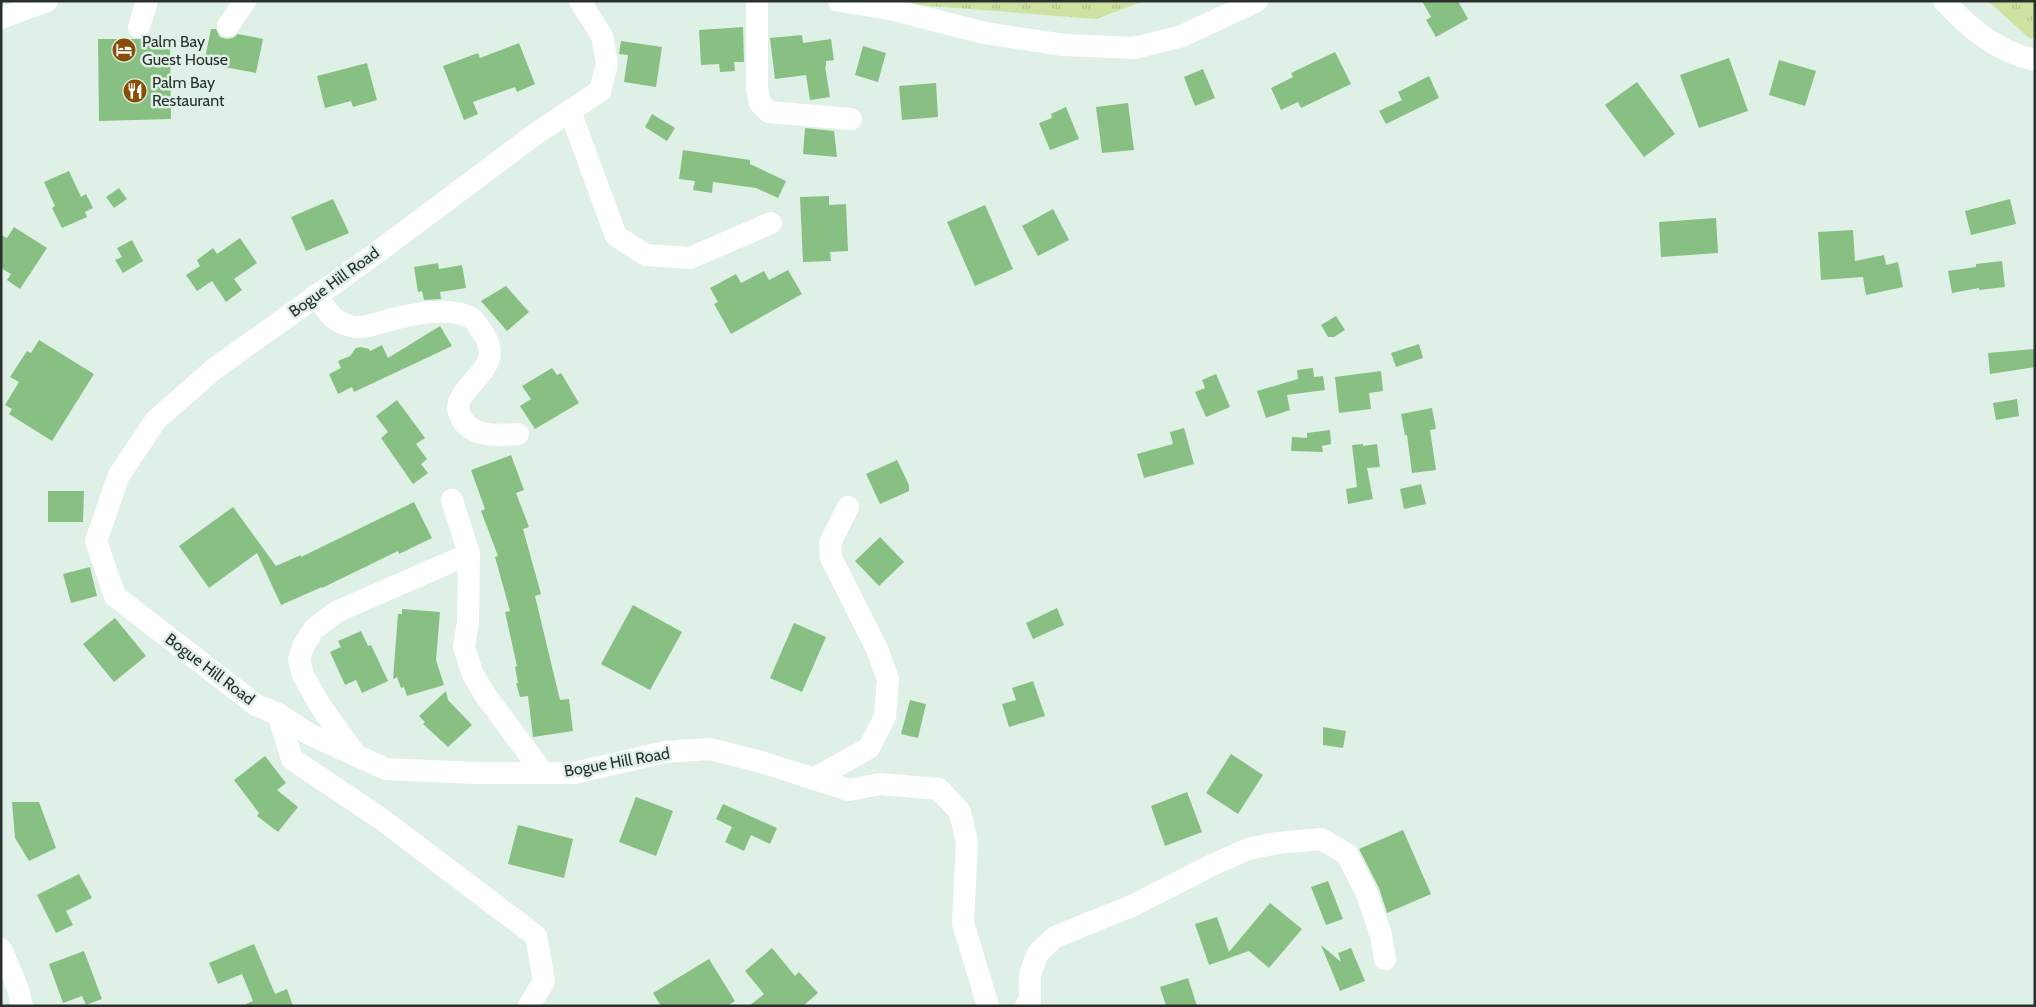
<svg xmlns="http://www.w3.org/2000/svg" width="2036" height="1007" font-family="Cabin,sans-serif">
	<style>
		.grass { fill: url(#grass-tufts) }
		.building { fill: #88c083 }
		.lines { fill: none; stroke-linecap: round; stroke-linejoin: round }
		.minor { stroke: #fff; stroke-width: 22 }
		.labels { text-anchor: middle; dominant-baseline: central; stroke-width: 5; stroke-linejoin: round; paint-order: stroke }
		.poi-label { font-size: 16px; fill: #2a302d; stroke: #dff0e7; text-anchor: start }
		.street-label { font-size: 16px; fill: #2a302d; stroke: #dff0e7 }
	</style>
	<defs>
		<pattern id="grass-tufts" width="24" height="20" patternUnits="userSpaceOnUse" patternTransform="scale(1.25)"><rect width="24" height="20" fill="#cee2a2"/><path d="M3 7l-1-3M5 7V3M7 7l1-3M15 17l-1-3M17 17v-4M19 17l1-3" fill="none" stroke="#b1c28c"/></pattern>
	</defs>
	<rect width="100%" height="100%" fill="#dff0e7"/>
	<g class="grass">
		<polygon points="867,1 1144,1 1096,19"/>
		<polygon points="1988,1 2035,1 2035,38 2029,38"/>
	</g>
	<g class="building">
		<polygon points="1422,1 1458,1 1468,19 1436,37 1426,20 1431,17"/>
		<polygon points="743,27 744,62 734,62 735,71 720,72 719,64 701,65 699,30"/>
		<polygon points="211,29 216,29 220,37 227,39 233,38 238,34 263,39 256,73 204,63"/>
		<polygon points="802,35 803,43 831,39 834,60 826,61 826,67 825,66 830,97 810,100 806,75 775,79 770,38"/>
		<polygon points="98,39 149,39 149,42 170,42 171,119 99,121"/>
		<polygon points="621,41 662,47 656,87 624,82 628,55 619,54"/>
		<polygon points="519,43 535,84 517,92 515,87 473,102 478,114 464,120 443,66 478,53 480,58"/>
		<polygon points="863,46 886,53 878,82 855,75"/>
		<polygon points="1335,52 1351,84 1301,108 1298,102 1281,110 1271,88 1293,77 1291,73"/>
		<polygon points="1729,58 1748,111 1699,128 1680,75"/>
		<polygon points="1779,60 1816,71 1805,106 1769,95"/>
		<polygon points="367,63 377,100 353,107 351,101 325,108 317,76"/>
		<polygon points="1203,69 1215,98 1195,106 1184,77"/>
		<polygon points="1429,76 1439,98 1386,124 1379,111 1402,100 1398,92"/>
		<polygon points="1637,82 1675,134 1644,157 1605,105"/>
		<polygon points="936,83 938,117 902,120 899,86"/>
		<polygon points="1128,103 1134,150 1102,153 1096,107"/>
		<polygon points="1066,107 1079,139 1050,150 1039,123 1052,118 1051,114"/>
		<polygon points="652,114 675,128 667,141 645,127"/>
		<polygon points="805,128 834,131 837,157 803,154"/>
		<polygon points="683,150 750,160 750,164 786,181 778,198 756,188 713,182 712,193 693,190 695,181 679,179"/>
		<polygon points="69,171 81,197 86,194 93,208 85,212 87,217 62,228 52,208 55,206 44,182"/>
		<polygon points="119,188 127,199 114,208 106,197"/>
		<polygon points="829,196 829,205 846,204 848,251 830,252 831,261 803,262 800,197"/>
		<polygon points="333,199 349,233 306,251 291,217"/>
		<polygon points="2010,199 2016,224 1971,235 1965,211"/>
		<polygon points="985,205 1013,269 975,286 947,222"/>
		<polygon points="1053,209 1069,240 1038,256 1022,226"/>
		<polygon points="1716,218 1718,253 1661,257 1659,222"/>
		<polygon points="14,227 47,248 20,289 7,280 11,274 1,268 1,235 7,238"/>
		<polygon points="1853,230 1855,261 1884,255 1886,265 1898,262 1903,287 1866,295 1863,277 1821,280 1818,232"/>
		<polygon points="240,238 257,263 234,279 242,290 226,302 212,281 197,291 186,275 200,266 197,260 213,248 217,254"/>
		<polygon points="132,240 143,261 123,273 115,260 122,257 117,248"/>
		<polygon points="2002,261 2005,287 1979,290 1979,288 1952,293 1948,271 1976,267 1976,264"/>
		<polygon points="438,263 439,269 462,265 466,288 440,292 441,299 424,300 422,291 418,292 414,267"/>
		<polygon points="788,270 802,294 731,334 714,304 718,302 710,288 736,274 741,283 764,271 769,280"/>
		<polygon points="506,286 529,312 507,331 481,301"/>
		<polygon points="1336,316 1345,330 1334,337 1328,337 1321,325"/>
		<polygon points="440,326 452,346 354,392 352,387 338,394 329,374 341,368 338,361 350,356 356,348 361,347 369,349 370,351 382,345 388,358"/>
		<polygon points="39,340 94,374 52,441 9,414 12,409 5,405 19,382 10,377 27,351 31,353"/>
		<polygon points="1419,344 1423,358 1396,367 1391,353"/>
		<polygon points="2035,349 2035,367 1990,374 1988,353"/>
		<polygon points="552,368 557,375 561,373 579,403 535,429 520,406 531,399 522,386"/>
		<polygon points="1313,368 1314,377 1323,376 1325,390 1287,395 1290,410 1266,418 1257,391 1298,379 1297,370"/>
		<polygon points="1381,371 1383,391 1369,393 1371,409 1339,413 1335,377"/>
		<polygon points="1216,374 1230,407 1206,417 1195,392 1205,388 1202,380"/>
		<polygon points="2017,399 2019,416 1996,420 1993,403"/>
		<polygon points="397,400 425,438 416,444 427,459 421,464 428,473 413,484 381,438 388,432 376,416"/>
		<polygon points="1432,408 1436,429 1430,430 1436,470 1412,473 1407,435 1405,435 1401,414"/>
		<polygon points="1184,428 1194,464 1144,478 1137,454 1173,444 1170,432"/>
		<polygon points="1330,430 1331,444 1322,446 1323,452 1291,451 1292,437 1307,438 1307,433"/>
		<polygon points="1363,444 1363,446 1377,444 1380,467 1367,468 1373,499 1348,504 1346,489 1357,487 1352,445"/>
		<polygon points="511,455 524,490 516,493 529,527 523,529 541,594 535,596 560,700 569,699 573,731 533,737 528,696 520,697 516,683 518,683 515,667 517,666 505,612 510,611 495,557 498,556 481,511 485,509 471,470"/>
		<polygon points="897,460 909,485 909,491 880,504 866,474"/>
		<polygon points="1421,484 1426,504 1404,509 1400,489"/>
		<polygon points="48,491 84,491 83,522 48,522"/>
		<polygon points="414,502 432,538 399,554 398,551 322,588 322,587 281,605 257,553 209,588 179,546 233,507 276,566 301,555 301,557"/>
		<polygon points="880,537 904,562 879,586 855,561"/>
		<polygon points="90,567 97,596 71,603 63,574"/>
		<polygon points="633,605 682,632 650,690 601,664"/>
		<polygon points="1057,608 1064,625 1033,639 1026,623"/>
		<polygon points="402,609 440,612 436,660 444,685 407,696 404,687 401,688 397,677 393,679 398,614 402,614"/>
		<polygon points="115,618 146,656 114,682 83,644"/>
		<polygon points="794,623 826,637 802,692 770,678"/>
		<polygon points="361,631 368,646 371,645 388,681 362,693 356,680 345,685 330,652 341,647 338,641"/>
		<polygon points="1033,681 1045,716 1009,727 1002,704 1016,700 1012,688"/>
		<polygon points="446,691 448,700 472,725 448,747 423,724 425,722 419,716"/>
		<polygon points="910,700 926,704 918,738 901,734"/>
		<polygon points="1323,727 1346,731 1343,748 1323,745"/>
		<polygon points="1231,754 1263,775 1238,814 1206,793"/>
		<polygon points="265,756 286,783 277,790 298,807 278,832 257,816 259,813 234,780"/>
		<polygon points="1187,792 1202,832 1165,846 1151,806"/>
		<polygon points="636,797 673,811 656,856 619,842"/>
		<polygon points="12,802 39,802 56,848 29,861 15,838"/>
		<polygon points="723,804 777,828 770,844 751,835 744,851 725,842 732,827 716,819"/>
		<polygon points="518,825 573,839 564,878 508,864"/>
		<polygon points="1403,830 1431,894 1387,913 1379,888 1359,849"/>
		<polygon points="79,874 92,898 66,911 73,925 56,933 37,895"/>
		<polygon points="1328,881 1343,919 1326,925 1311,887"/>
		<polygon points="1270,903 1302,929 1269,968 1249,951 1209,965 1195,924 1217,917 1229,952"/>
		<polygon points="254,944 275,994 287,989 293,1006 247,1006 246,1004 253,1001 242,974 218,984 209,963"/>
		<polygon points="1321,945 1341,962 1338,953 1351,948 1365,981 1340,991"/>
		<polygon points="772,948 795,976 799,972 818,993 803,1006 749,1006 764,994 745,971"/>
		<polygon points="84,951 102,999 86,1005 82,996 63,1003 49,964"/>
		<polygon points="709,959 735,1001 727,1006 661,1006 653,993"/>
		<polygon points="1188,978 1197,1006 1166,1006 1160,987"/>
	</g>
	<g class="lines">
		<g class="minor">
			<polyline points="580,1 602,36 607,64 600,91 534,135 375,254 214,369 156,420 119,475 96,541 115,596 256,705 278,714 309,734 386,769 476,773 574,773 665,752 710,749 758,761 849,790 880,784 939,789 960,812 967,842 963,923 988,1006"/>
			<polyline points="757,1 757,88 760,103 769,112 851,119"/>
			<polyline points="839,1 890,9 985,33 1064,45 1134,48 1182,36 1257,1"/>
			<path d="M1944,1C1970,29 1998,52 2035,60"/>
			<polyline points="1,18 47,1"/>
			<polyline points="228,26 245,1"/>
			<polyline points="139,27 147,1"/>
			<polyline points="570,111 616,236 646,255 690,258 771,223"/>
			<path d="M316,295C322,303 330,317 338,321C343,324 355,328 360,327C368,327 378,323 386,321C408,315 450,305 471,318C476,321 480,329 483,333C505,366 467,379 459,402C457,408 459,414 462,419C473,438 499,435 518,434"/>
			<polyline points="452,500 469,554 468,622 464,647 473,675 486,696 543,773"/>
			<polyline points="278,714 292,759 380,818 536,936 544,981 529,1006"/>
			<polyline points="355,754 319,704 303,675 299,659 304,645 314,629 336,612 469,554"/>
			<polyline points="813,779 869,748 885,717 888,679 877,649 831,558 830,543 848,507"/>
			<polyline points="1,949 18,989 22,1006"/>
			<polyline points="1026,1006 1030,1002 1030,974 1038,953 1055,937 1134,905 1210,866 1248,849 1277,843 1321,839 1347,854 1367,894 1381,935 1385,959"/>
		</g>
	</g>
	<defs>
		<symbol id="hotel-disc" viewBox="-11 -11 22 22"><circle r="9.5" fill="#884e07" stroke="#dff0e7"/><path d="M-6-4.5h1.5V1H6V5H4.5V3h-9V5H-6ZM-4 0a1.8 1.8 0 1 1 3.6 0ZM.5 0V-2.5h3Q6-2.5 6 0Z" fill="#fff"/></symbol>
		<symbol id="restaurant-disc" viewBox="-11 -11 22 22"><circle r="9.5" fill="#884e07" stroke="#dff0e7"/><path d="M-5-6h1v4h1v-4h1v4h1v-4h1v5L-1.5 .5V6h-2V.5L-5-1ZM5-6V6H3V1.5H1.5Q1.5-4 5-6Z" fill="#fff"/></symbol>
	</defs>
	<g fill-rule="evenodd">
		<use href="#hotel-disc" x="110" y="36" width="28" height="28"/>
		<use href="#restaurant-disc" x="121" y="77" width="28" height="28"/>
	</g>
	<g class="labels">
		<g class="poi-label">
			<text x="142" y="41">Palm Bay<tspan x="142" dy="18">Guest House</tspan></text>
			<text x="152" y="82">Palm Bay<tspan x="152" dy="18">Restaurant</tspan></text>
		</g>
		<g class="street-label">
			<text transform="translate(334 282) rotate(-36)">Bogue Hill Road</text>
			<text transform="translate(210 669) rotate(37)">Bogue Hill Road</text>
			<text transform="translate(617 762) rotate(-10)">Bogue Hill Road</text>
		</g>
	</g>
	<rect width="2036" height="1007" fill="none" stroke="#2a302d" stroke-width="5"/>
</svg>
